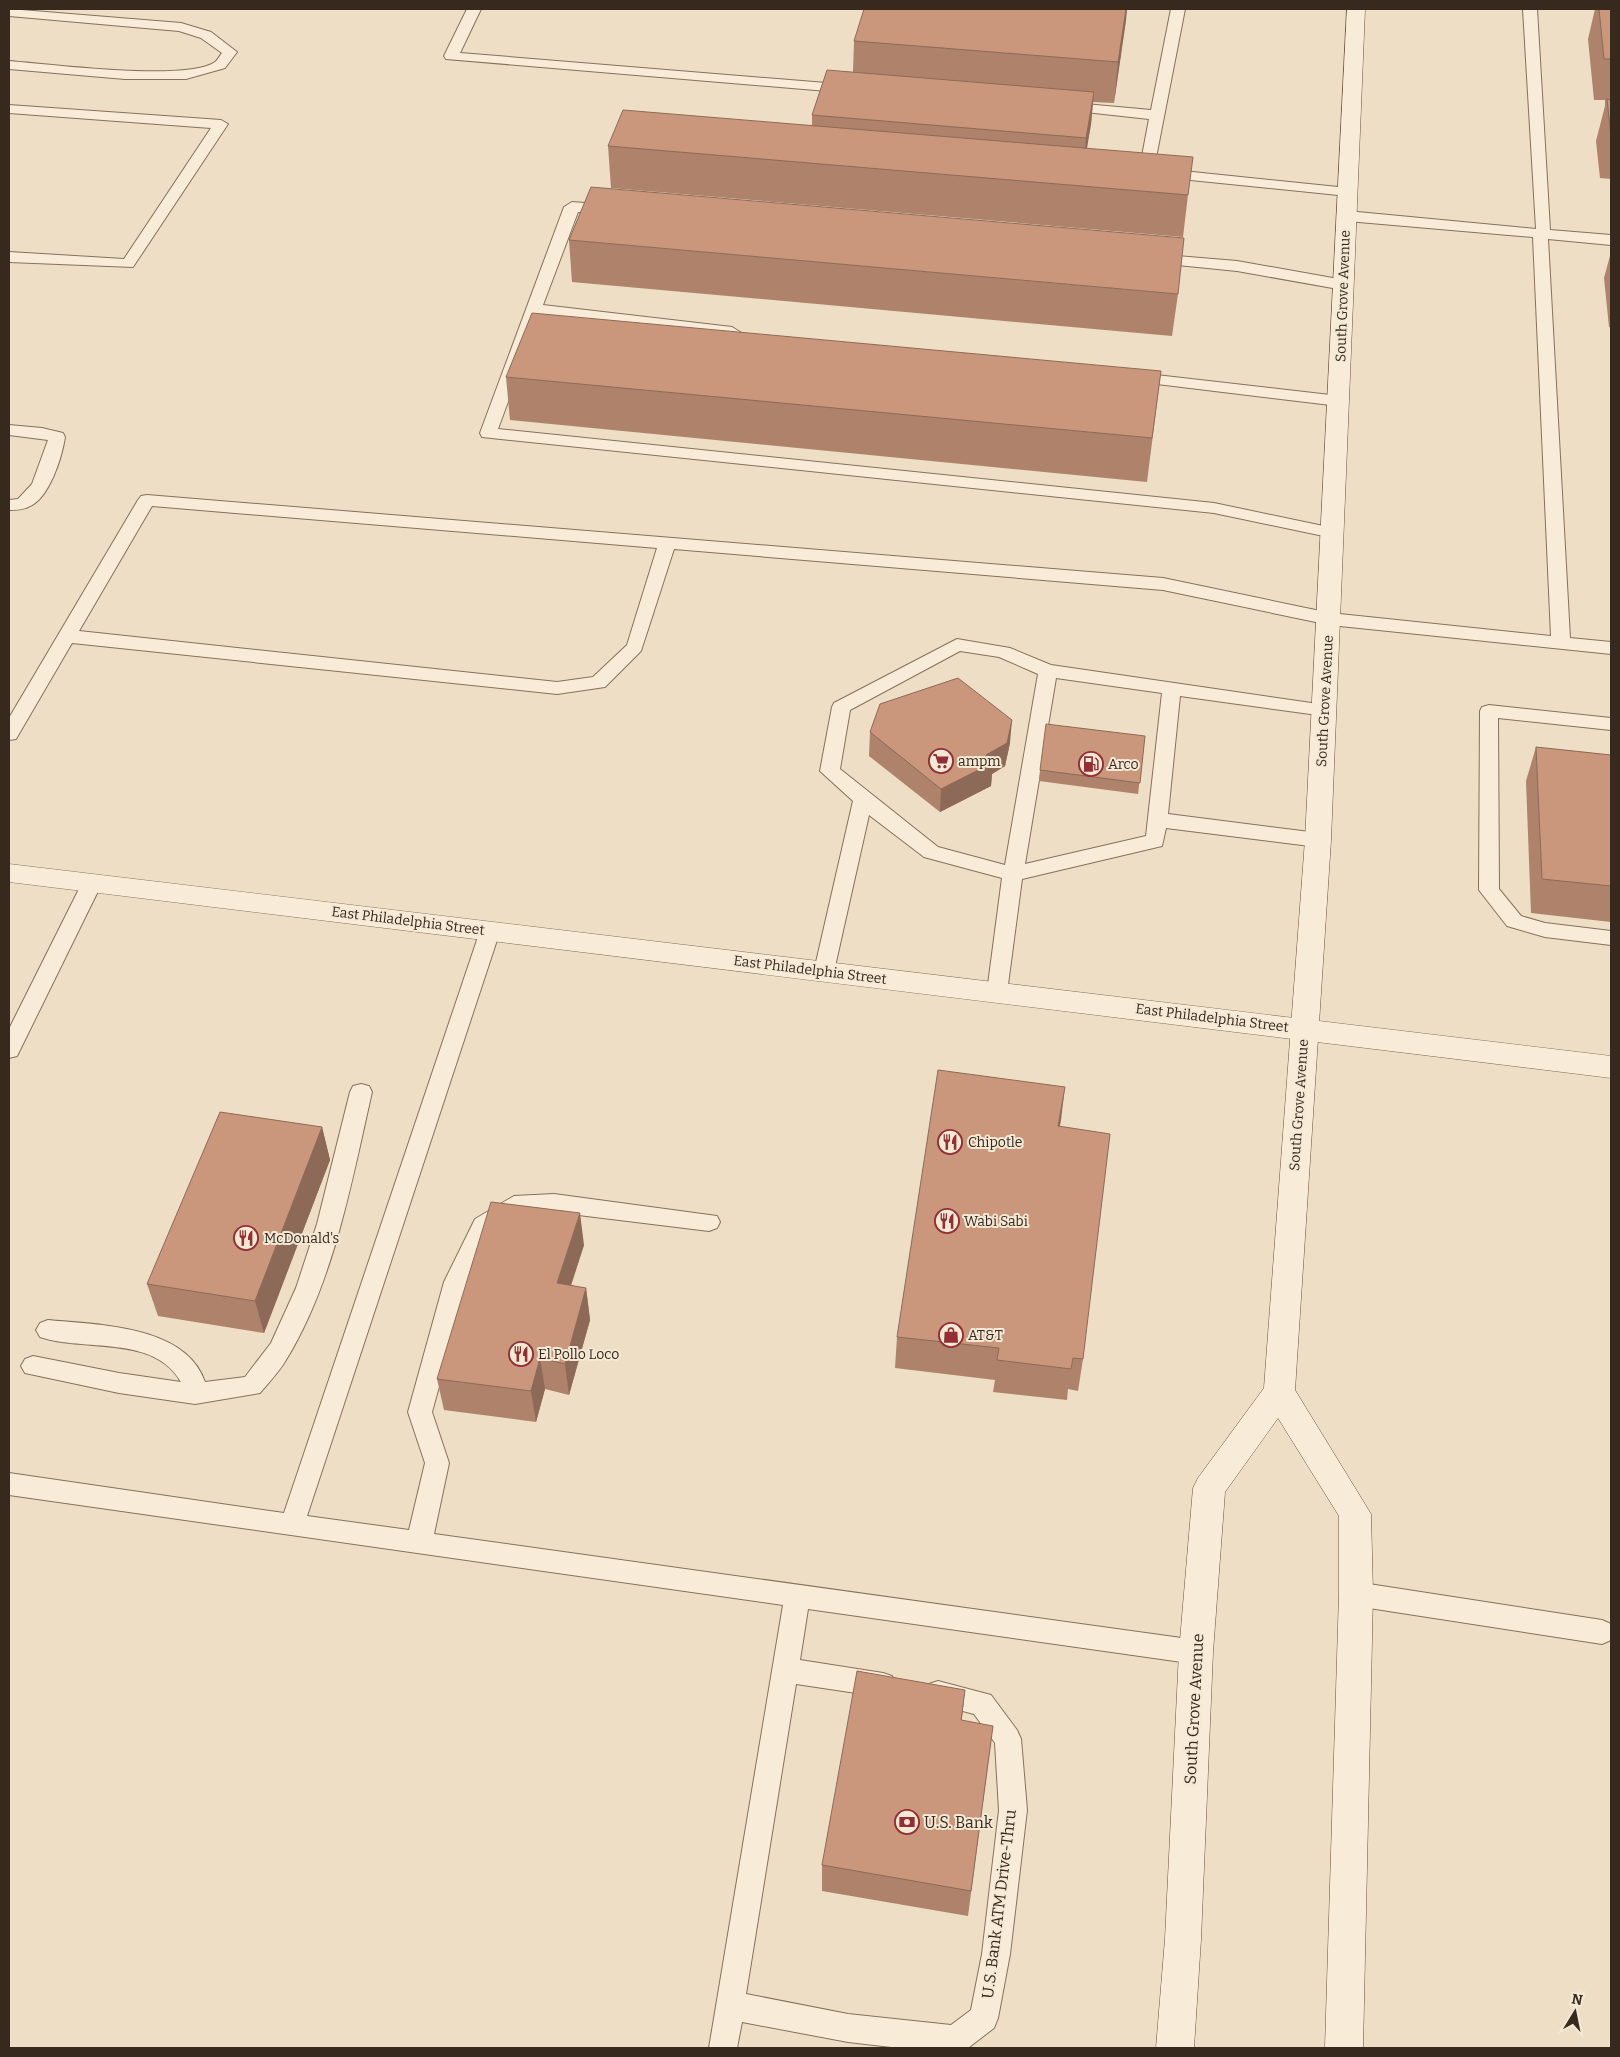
<svg xmlns="http://www.w3.org/2000/svg" width="1620" height="2057" font-family="Bitter,serif">
	<style>
		.lines { fill: none; stroke-linecap: round; stroke-linejoin: round }
		.service-casing { stroke: #87705c; stroke-width: 2 }
		.tertiary-casing { stroke: #87705c; stroke-width: 1 }
		.secondary-casing { stroke: #69513f; stroke-width: 1 }
		.service { fill: #f8ecd8; fill-rule: evenodd }
		.tertiary { fill: #f8ecd8; fill-rule: evenodd }
		.secondary { fill: #f8ecd8; fill-rule: evenodd }
		.wall { fill: #ae826b }
		.shaded-wall { fill: #8d6a57 }
		.building { fill: #ca977c; stroke: #8d6a57 }
		.labels { text-anchor: middle; dominant-baseline: central; stroke-width: 4; stroke-linejoin: round; paint-order: stroke }
		.street-label { font-size: 14px; fill: #38291f; stroke: #f4e9d4 }
		.poi-label { font-size: 14px; fill: #38291f; stroke: #f4e9d4; text-anchor: start }
		.near-street-label { font-size: 16px; fill: #38291f; stroke: #f4e9d4 }
		.near-poi-label { font-size: 16px; fill: #38291f; stroke: #f4e9d4; text-anchor: start }
	</style>
	<rect width="100%" height="100%" fill="#eddec5"/>
	<g class="lines">
		<defs>
			<g id="service">
				<path d="M9,9L181,23L211,32L237,52L225,68L186,79H125L9,69V61C49,64 186,82 215,62C218,60 220,55 222,53L201,38L179,31L9,16Z"/>
				<polygon points="467,9 481,9 460,53 851,85 858,89 851,93 446,59 444,56"/>
				<polygon points="1171,9 1185,9 1154,168 1348,188 1355,192 1353,195 1348,196 1141,175 1139,172 1149,119 1058,109 1056,106 1063,102 1151,110"/>
				<path d="M1523,9H1537L1550,230L1611,235V245L1548,239L1570,638L1611,642V654L1330,625L1163,590L674,549L641,651L605,687L557,694L72,643L16,739L9,740V718L138,500L141,496L147,495L1163,578L1330,613L1551,636L1533,237L1347,221L1339,216L1347,211L1536,229ZM152,506L657,548L627,645L593,677L557,682L79,631Z"/>
				<polygon points="9,105 221,120 228,124 133,267 9,262 9,252 124,259 211,128 9,113"/>
				<polygon points="572,202 610,205 618,210 610,215 578,212 543,305 732,327 740,332 732,337 540,314 498,429 1214,503 1333,528 1339,529 1342,533 1339,537 1333,538 1214,513 482,437 480,433 564,207"/>
				<polygon points="1153,254 1237,261 1344,280 1352,285 1344,290 1237,271 1148,262 1145,259 1148,256"/>
				<polygon points="1130,372 1339,396 1345,397 1347,401 1345,405 1339,406 1124,380 1122,377 1124,374"/>
				<path d="M9,425L42,428L63,433L65,437C62,457 49,500 28,507C22,510 15,510 9,510V500L18,499L32,484L48,440L9,435Z"/>
				<path d="M957,639L1010,648L1051,665L1332,706L1334,710L1332,714L1325,716L1180,696L1168,814L1318,833L1325,835L1328,840L1325,845L1318,847L1166,828L1162,846L1022,879L1007,992L1004,998L997,1000L990,998L987,992L1002,878L924,857L869,815L834,971L831,976L824,979L817,976L814,971L853,801L820,771L832,707L834,703ZM960,651L999,657L1038,674L1005,865L938,847L840,769L850,710ZM1056,678L1162,693L1146,836L1025,864Z"/>
				<polygon points="1489,705 1611,718 1611,730 1498,718 1499,889 1521,916 1545,923 1611,931 1611,945 1545,937 1507,926 1479,890 1480,711 1482,707"/>
				<polygon points="92,876 99,878 102,883 20,1050 17,1056 9,1058 9,1029 82,883 85,878"/>
				<polygon points="490,924 497,926 500,931 307,1516 409,1530 425,1463 408,1412 444,1282 475,1219 514,1196 554,1194 717,1216 720,1222 717,1228 709,1231 554,1212 518,1214 491,1231 468,1282 432,1412 449,1463 434,1534 1196,1640 1205,1644 1209,1652 1205,1660 1196,1664 808,1609 800,1660 883,1673 892,1676 896,1685 892,1694 883,1697 796,1684 746,1994 848,2014 951,2025 971,2010 982,1954 999,1810 995,1743 974,1714 929,1702 925,1693 929,1684 938,1681 991,1695 1017,1730 1021,1739 1027,1810 1010,1954 998,2018 994,2028 968,2048 900,2048 848,2042 742,2022 737,2048 709,2048 783,1605 9,1495 9,1473 284,1513 480,931 483,926"/>
				<path d="M361,1084L369,1086L372,1092C352,1180 334,1282 286,1360C279,1372 269,1382 260,1393L195,1404L119,1393L25,1373L21,1366L25,1359L33,1356L119,1373L181,1382C154,1334 83,1352 40,1337L36,1330L40,1323L48,1320C98,1325 186,1325 205,1382L245,1377L271,1343L296,1288L317,1224L350,1092L353,1086Z"/>
				<polygon points="1356,1582 1602,1620 1611,1624 1611,1640 1602,1644 1356,1606 1347,1602 1343,1594 1347,1586"/>
			</g>
			<polygon id="tertiary" points="9,864 1611,1056 1611,1078 9,882"/>
			<polygon id="secondary" points="1347,9 1365,9 1331,840 1295,1390 1371,1514 1373,1594 1363,2048 1325,2048 1339,1594 1339,1516 1278,1418 1225,1492 1213,1652 1201,1939 1194,2048 1156,2048 1165,1939 1179,1652 1193,1488 1198,1478 1264,1388 1305,840"/>
		</defs>
		<use href="#service" class="service-casing"/>
		<use href="#tertiary" class="tertiary-casing"/>
		<use href="#secondary" class="secondary-casing"/>
		<use href="#service" class="service"/>
		<use href="#tertiary" class="tertiary"/>
		<use href="#secondary" class="secondary"/>
	</g>
	<g class="wall">
		<polygon points="1127,9 1114,103 1093,102 1091,124 1087,148 1188,195 1183,237 611,188 608,146 812,125 812,115 853,72 854,41"/>
		<polygon points="1595,9 1611,9 1611,179 1600,178 1596,141 1605,106 1605,100 1594,100 1588,39"/>
		<polygon points="569,240 1178,294 1172,336 572,282"/>
		<polygon points="1611,252 1611,328 1609,327 1604,278"/>
		<polygon points="1161,371 1147,482 510,420 506,377"/>
		<polygon points="870,732 1010,743 1005,766 992,774 991,786 940,812 869,756"/>
		<polygon points="1145,736 1138,794 1039,781 1040,770"/>
		<polygon points="1536,747 1611,755 1611,922 1531,913 1526,781"/>
		<polygon points="1060,1126 1083,1359 1078,1391 1068,1389 1067,1400 993,1392 995,1380 895,1368 897,1337"/>
		<polygon points="322,1127 330,1160 264,1333 158,1316 147,1284"/>
		<polygon points="584,1245 571,1286 586,1288 590,1320 569,1395 545,1389 536,1422 444,1410 437,1379"/>
		<polygon points="962,1721 993,1726 968,1916 822,1891 822,1865"/>
	</g>
	<g class="shaded-wall">
		<polygon points="1126,9 1127,9 1126,21 1114,103 1118,62"/>
		<polygon points="1094,92 1091,124 1083,170 1086,138"/>
		<polygon points="1012,720 1010,743 1005,766 992,774 991,786 940,812 941,789 986,755"/>
		<polygon points="1065,1087 1061,1120 1054,1159 1058,1126"/>
		<polygon points="322,1127 330,1160 264,1333 255,1301"/>
		<polygon points="580,1213 584,1245 561,1315 557,1283"/>
		<polygon points="586,1288 590,1320 569,1395 565,1364"/>
		<polygon points="540,1358 545,1389 536,1422 531,1391"/>
		<polygon points="965,1690 962,1718 958,1748 961,1720"/>
	</g>
	<g class="building">
		<polygon points="864,9 1126,9 1118,62 854,41"/>
		<polygon points="1599,9 1611,9 1611,59 1604,59"/>
		<polygon points="827,70 1094,92 1086,138 812,115"/>
		<polygon points="1607,99 1611,100 1611,137"/>
		<polygon points="623,110 1193,157 1188,195 608,146"/>
		<polygon points="591,187 1184,238 1178,294 569,240"/>
		<polygon points="532,313 1161,371 1152,438 506,377"/>
		<polygon points="958,678 1012,720 1007,743 986,755 992,763 941,789 870,732 880,704"/>
		<polygon points="1046,724 1145,736 1140,783 1040,770"/>
		<polygon points="1536,747 1611,755 1611,886 1542,879"/>
		<polygon points="938,1070 1065,1087 1058,1126 1110,1134 1083,1359 1073,1358 1071,1369 997,1360 999,1348 897,1337"/>
		<polygon points="220,1112 322,1127 255,1301 147,1284"/>
		<polygon points="491,1202 580,1213 557,1283 586,1288 565,1364 540,1358 531,1391 437,1379"/>
		<polygon points="857,1671 965,1690 961,1720 993,1726 971,1891 822,1865"/>
	</g>
	<defs>
		<symbol id="supermarket-ring" viewBox="-11 -11 22 22"><circle r="9.5" fill="#f4e9d4" stroke="#942d35" stroke-width="1.5"/><path d="M-6-5.5h2.5l.6 2H6L4.5 2H-2.5L-4.4-4H-6ZM-1.5 3.2a1.3 1.3 0 1 0 .1 0ZM3 3.2a1.3 1.3 0 1 0 .1 0Z" fill="#942d35"/></symbol>
		<symbol id="fuel-ring" viewBox="-11 -11 22 22"><circle r="9.5" fill="#f4e9d4" stroke="#942d35" stroke-width="1.5"/><path d="M-5.5-6h7V0h2V4h1.3V-2.5L3-4.5l.8-.8L6-3V5H2.5V1h-1V6h-7ZM-4.2-4.7v3.2H.2V-4.7Z" fill="#942d35"/></symbol>
		<symbol id="restaurant-ring" viewBox="-11 -11 22 22"><circle r="9.5" fill="#f4e9d4" stroke="#942d35" stroke-width="1.5"/><path d="M-5-6h1v4h1v-4h1v4h1v-4h1v5L-1.5 .5V6h-2V.5L-5-1ZM5-6V6H3V1.5H1.5Q1.5-4 5-6Z" fill="#942d35"/></symbol>
		<symbol id="shop-ring" viewBox="-11 -11 22 22"><circle r="9.5" fill="#f4e9d4" stroke="#942d35" stroke-width="1.5"/><path d="M-5-2.5h2.3a2.7 3.5 0 0 1 5.4 0H5L5.5 6h-11ZM-1.5-2.5h3a1.5 2.3 0 0 0-3 0Z" fill="#942d35"/></symbol>
		<symbol id="bank-ring" viewBox="-11 -11 22 22"><circle r="9.5" fill="#f4e9d4" stroke="#942d35" stroke-width="1.5"/><path d="M-6-4H6V4H-6ZM0-2.3a2.3 2.3 0 1 0 0 4.6a2.3 2.3 0 1 0 0-4.6Z" fill="#942d35"/></symbol>
	</defs>
	<g fill-rule="evenodd">
		<use href="#supermarket-ring" x="927" y="747" width="28" height="28"/>
		<use href="#fuel-ring" x="1077" y="750" width="28" height="28"/>
		<use href="#restaurant-ring" x="936" y="1128" width="28" height="28"/>
		<use href="#restaurant-ring" x="933" y="1207" width="28" height="28"/>
		<use href="#restaurant-ring" x="232" y="1224" width="28" height="28"/>
		<use href="#shop-ring" x="937" y="1321" width="28" height="28"/>
		<use href="#restaurant-ring" x="507" y="1340" width="28" height="28"/>
		<use href="#bank-ring" x="893" y="1808" width="28" height="28"/>
	</g>
	<g class="labels">
		<g class="street-label">
			<text transform="translate(1343 296) rotate(-88)">South Grove Avenue</text>
			<text transform="translate(1325 701) rotate(-87)">South Grove Avenue</text>
			<text transform="translate(408 921) rotate(7)">East Philadelphia Street</text>
			<text transform="translate(810 970) rotate(7)">East Philadelphia Street</text>
			<text transform="translate(1212 1018) rotate(7)">East Philadelphia Street</text>
			<text transform="translate(1299 1105) rotate(-86)">South Grove Avenue</text>
		</g>
		<g class="poi-label">
			<text x="958" y="761">ampm</text>
			<text x="1108" y="764">Arco</text>
			<text x="968" y="1142">Chipotle</text>
			<text x="964" y="1221">Wabi Sabi</text>
			<text x="264" y="1238">McDonald's</text>
			<text x="968" y="1335">AT&amp;T</text>
			<text x="538" y="1354">El Pollo Loco</text>
		</g>
		<g class="near-street-label">
			<text transform="translate(1194 1709) rotate(-87)">South Grove Avenue</text>
			<text transform="translate(999 1904) rotate(-83)">U.S. Bank ATM Drive-Thru</text>
		</g>
		<g class="near-poi-label">
			<text x="924" y="1822">U.S. Bank</text>
		</g>
	</g>
	<rect width="1620" height="2057" fill="none" stroke="#38291f" stroke-width="20"/>
	<g transform="translate(1575 2012) rotate(10)" stroke="#f4e9d4" stroke-width="4" paint-order="stroke">
	<path d="M0-4L9 19L0 12L-9 19Z" fill="#38291f"/>
	<text y="-8" font-size="14" font-weight="bold" text-anchor="middle" fill="#38291f">N</text>
	</g>
</svg>
